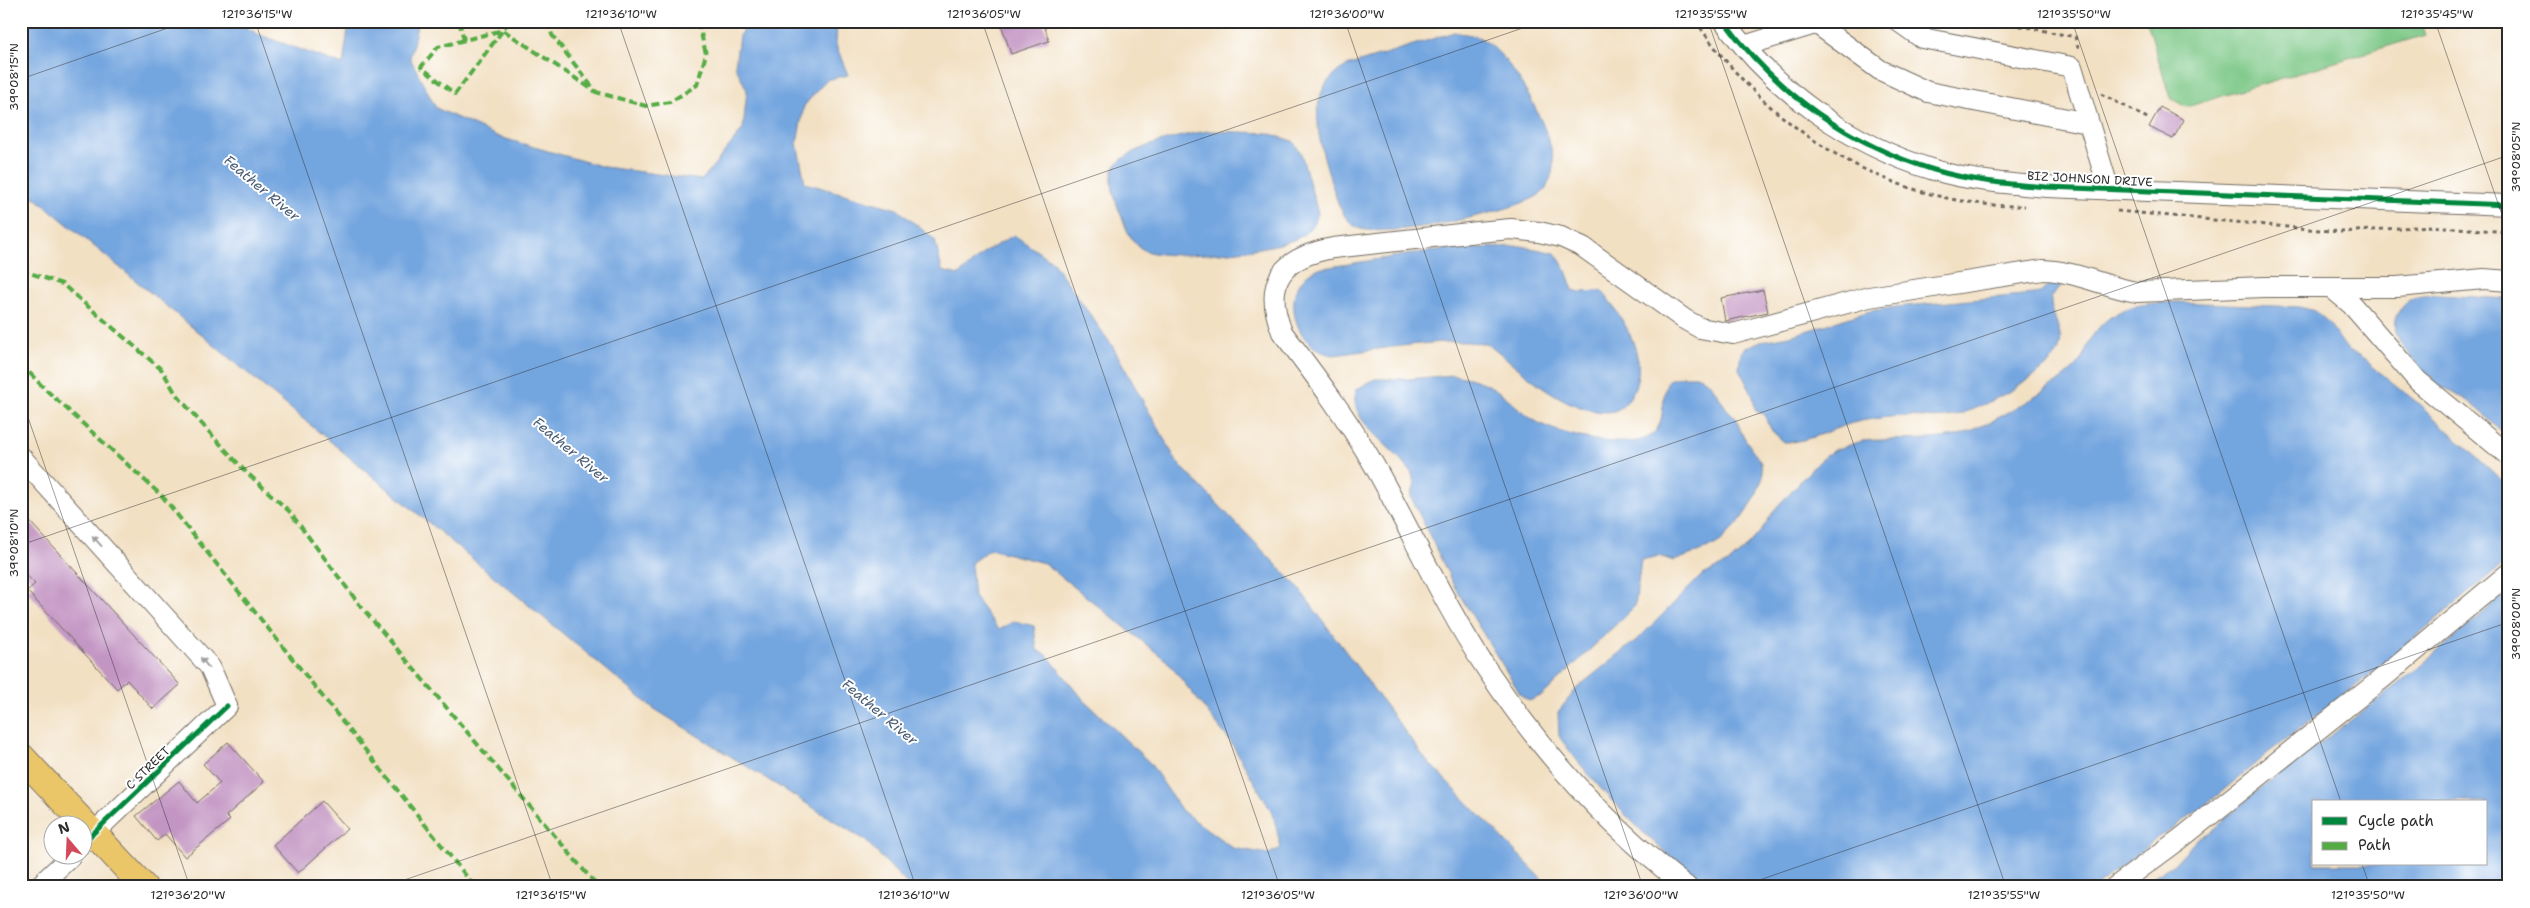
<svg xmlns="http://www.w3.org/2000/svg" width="2530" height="908" font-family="'Shantell Sans',sans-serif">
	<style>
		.green { fill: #7bc786; stroke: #537958 }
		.water { fill: #73a5df; stroke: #4f6885; fill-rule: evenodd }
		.building { fill: #c395c3 }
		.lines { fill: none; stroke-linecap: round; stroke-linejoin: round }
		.minor-casing { stroke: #716a60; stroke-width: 22 }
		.major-casing { stroke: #716a60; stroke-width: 28 }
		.path { stroke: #716a60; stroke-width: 3; stroke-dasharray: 4 4; stroke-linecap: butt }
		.minor { stroke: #fff; stroke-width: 20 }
		.major { stroke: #ebc669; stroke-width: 26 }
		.quiet { stroke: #54ab44; stroke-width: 4; stroke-dasharray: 8 4; stroke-linecap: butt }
		.cycleway-casing { stroke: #fff; stroke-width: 8 }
		.cycleway { stroke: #00873e; stroke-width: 5 }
		.oneway { fill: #a0a0a0 }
		.ticks { fill: none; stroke: #2b2b2b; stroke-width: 1; stroke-opacity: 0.45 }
		.labels { text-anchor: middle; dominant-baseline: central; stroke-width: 4; stroke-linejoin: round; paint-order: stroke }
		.street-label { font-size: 12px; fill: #2b2b2b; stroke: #fff }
		.water-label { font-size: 14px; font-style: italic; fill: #485c73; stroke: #fff }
		.neatline { fill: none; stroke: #2b2b2b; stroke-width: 2 }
		.ticks-label { font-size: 12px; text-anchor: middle; fill: #2b2b2b }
	</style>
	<rect width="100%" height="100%" fill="#fff"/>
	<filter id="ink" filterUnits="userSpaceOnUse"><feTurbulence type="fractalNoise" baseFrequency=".02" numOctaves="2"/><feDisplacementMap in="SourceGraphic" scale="10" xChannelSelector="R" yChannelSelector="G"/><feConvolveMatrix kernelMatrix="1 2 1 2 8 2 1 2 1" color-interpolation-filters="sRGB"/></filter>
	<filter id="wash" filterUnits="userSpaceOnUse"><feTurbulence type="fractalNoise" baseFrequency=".0096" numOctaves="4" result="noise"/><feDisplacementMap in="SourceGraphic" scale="20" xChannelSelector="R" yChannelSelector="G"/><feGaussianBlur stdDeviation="1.12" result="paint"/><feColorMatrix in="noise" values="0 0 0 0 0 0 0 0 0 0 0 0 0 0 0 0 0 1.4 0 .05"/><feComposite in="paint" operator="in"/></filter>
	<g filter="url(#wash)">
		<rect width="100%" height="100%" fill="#f2e0c3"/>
		<polygon class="green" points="2147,21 2421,21 2425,35 2186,107 2170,98"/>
		<g class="water">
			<path d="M21,21H234L260,35L343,65L349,21H418L410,58L436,108L499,137L604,167L702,180L743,129L747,90L735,66L739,36L749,21H837L836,45L848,75L826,80L804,106L797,143L805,183L897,209L935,240L942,271L959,275L985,252L1014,235L1053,262L1113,347L1177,462L1297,586L1426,760L1550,887H910L865,840L653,708L32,195L21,181ZM990,549L1044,563L1167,661L1230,741L1273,814L1281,848L1269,854L1233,848L1182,811L1150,763L1083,699L1047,655L1037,650L1034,626L1014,621L999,630L974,597L971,563Z"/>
			<path d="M1454,32C1462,34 1473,34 1480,38C1510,52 1549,126 1553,158C1554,166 1552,176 1548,184C1547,187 1545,191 1542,193C1521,211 1379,241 1356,227C1340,217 1335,194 1330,178C1319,141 1302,89 1347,66Z"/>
			<path d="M1208,131L1268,133L1293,141L1301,153L1318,213C1315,223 1309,231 1300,237C1277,250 1171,261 1146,251C1132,245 1126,229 1121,215C1116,203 1109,184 1113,171C1120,148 1186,134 1208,131Z"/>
			<path d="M1521,246L1555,253L1565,268L1573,290L1580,292L1601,291C1607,295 1610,303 1615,309C1632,334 1649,368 1630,397C1625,405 1619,411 1609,412C1565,413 1523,371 1491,346C1462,334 1369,351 1333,355C1294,350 1276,287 1317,269L1437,250Z"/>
			<path d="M2053,282H2060L2061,286L2051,297C2049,316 2067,332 2058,352C2048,375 1977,411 1952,416C1939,419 1923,417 1910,416C1894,416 1876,418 1861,421C1835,426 1810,443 1784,442L1772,431L1764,415L1755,409L1753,396L1739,369L1741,353L1745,348L1761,341L1790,336L1870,311L1896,307L2033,294L2040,293Z"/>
			<path d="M2438,295L2509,299V438C2492,424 2457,384 2434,387L2430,384L2434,378L2429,374L2425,377C2414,357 2387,338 2398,313C2406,296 2421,296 2438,295Z"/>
			<path d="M2177,302L2299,307L2315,311L2328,322L2346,348L2366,361L2419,404L2509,487V559L2361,682L2268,753L2207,804L2149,844L2096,887H1709C1654,847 1604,797 1563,742L1559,736L1558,712L1578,687L1640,637L1701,576L1730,562L1744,550L1761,531L1775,509L1819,461L1834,450L1862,441C1892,438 1941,443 1968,432C1995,421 2058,387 2077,365C2084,358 2086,347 2091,338C2114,304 2140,304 2177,302Z"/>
			<path d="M1453,375C1471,378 1487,382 1502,394C1514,403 1523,414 1537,422C1559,435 1638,455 1656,431C1666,416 1661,396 1668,380L1683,376H1699L1711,384L1726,408L1737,419L1740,431L1761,463L1763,477L1754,500L1737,525L1721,541L1711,547L1674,561L1659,556L1641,560L1635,606L1543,695L1529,701L1521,695L1454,586L1411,497C1411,490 1417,487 1414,479C1404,451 1343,423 1357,389L1375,379H1408Z"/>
			<path d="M2509,591V887H2136L2174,864L2198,838L2211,831L2251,796L2400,683ZM2314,802H2486V864H2314Z"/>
		</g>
		<g id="blocks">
			<g class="building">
				<polygon points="1000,21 1043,21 1049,41 1011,54"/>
				<polygon points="2160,107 2184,120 2173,139 2149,127"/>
				<polygon points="1763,290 1768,312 1725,321 1721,298"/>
				<polygon points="21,512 180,685 153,709 127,680 117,689 27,591 35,584 21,569"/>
				<polygon points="228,742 264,782 226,816 230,820 185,857 165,834 157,841 136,816 179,781 197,803 220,783 203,764"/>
				<polygon points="322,801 347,829 298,873 273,845"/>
			</g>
		</g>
	</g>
	<g filter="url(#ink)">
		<use href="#blocks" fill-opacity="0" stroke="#716a60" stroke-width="1"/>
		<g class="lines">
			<defs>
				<g id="minor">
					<path d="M1724,21C1775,92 1851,145 1934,170C1970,181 2009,184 2047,187L2509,205"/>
					<polyline points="1898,21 1922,38 2072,67 2109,190"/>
					<polyline points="1817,24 1880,70 1928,92 2088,123"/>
					<polyline points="1744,46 1825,21"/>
					<polyline points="2332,288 2351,304 2418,381 2509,456"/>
					<polyline points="21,457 210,667 227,706 82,844"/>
					<polyline points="38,887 71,856"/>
					<path d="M1687,887C1608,827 1540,750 1486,668C1443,604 1412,532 1374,465C1347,418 1315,375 1282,332C1262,281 1283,257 1333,248L1478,232L1511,229L1539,232L1561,237L1583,247L1684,319L1700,328L1733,334L1869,297L2043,270C2076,271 2105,287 2137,292L2264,287H2397L2484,279L2509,281"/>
					<polyline points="2115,887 2180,839 2379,681 2509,573"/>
				</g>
				<polyline id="major" points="21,756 144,887"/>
			</defs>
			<use href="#minor" class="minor-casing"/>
			<use href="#major" class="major-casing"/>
			<g class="path">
				<path d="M1696,21C1768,130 1892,208 2025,206"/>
				<polyline points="1996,21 2075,37 2079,50"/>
				<polyline points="2101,94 2149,119"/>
				<polyline points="2117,211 2341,232 2430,226 2509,232"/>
			</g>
			<use href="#minor" class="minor"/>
			<use href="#major" class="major"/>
			<g class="quiet">
				<polyline points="280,21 281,23"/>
				<polyline points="459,21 464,40"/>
				<polyline points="509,21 503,30 455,94 421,67 438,47 503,30 596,92"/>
				<polyline points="548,21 552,35 596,92 646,106 670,102 697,85 706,54 698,21"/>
				<polyline points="21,270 62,284 162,370 176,394 201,423 244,470 289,511 359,604 598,887"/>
				<polyline points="21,364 44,388 163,497 475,887"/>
			</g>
			<defs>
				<g id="cycleway">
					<path d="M1724,21C1775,92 1851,145 1934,170C1970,181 2009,184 2047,187L2509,205"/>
					<polyline points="82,844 227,706"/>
				</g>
			</defs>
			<use href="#cycleway" class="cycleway-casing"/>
			<use href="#cycleway" class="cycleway"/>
		</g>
		<defs><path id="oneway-solid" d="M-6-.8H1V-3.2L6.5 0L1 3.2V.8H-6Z" transform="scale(1.25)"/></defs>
		<g class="oneway">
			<use href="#oneway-solid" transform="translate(97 541) rotate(-132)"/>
			<use href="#oneway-solid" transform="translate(205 663) rotate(-129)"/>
		</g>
	</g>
	<path class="ticks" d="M255,21L553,887M618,21L916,887M982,21L1280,887M1345,21L1643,887M1708,21L2006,887M2072,21L2341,802M2435,21L2509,235M21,79L188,21M21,397L190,887M21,545L1543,21M2362,864L2370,887M384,887L2509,155M1739,887L2509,622"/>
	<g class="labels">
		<g class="street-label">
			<text transform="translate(2090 179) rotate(3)">BIZ JOHNSON DRIVE</text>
			<text transform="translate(148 768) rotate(-44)">C STREET</text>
		</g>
		<g class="water-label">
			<text transform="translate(262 188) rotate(40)">Feather River</text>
			<text transform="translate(571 450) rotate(40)">Feather River</text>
			<text transform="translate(880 712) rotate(40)">Feather River</text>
		</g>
	</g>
	<rect width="2530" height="908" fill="none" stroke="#fff" stroke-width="55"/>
	<rect x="2312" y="800" width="175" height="65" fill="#ffffff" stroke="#aaaaaa"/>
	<rect x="2322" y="817" width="25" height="8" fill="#00873e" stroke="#aaaaaa"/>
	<text x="2358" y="826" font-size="15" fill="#2b2b2b">Cycle path</text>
	<rect x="2322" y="842" width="25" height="8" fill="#54ab44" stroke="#aaaaaa"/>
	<text x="2358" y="850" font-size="15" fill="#2b2b2b">Path</text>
	<g transform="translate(68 840) rotate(341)"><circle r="24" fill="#ffffff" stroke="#aaaaaa"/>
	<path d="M0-4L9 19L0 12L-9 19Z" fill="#d1495b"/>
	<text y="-8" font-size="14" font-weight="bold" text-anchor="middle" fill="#2b2b2b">N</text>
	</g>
	<rect x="28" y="28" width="2474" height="852" class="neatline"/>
	<g class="ticks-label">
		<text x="257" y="18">121°36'15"W</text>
		<text x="621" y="18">121°36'10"W</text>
		<text x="984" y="18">121°36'05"W</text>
		<text x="1347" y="18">121°36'00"W</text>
		<text x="1711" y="18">121°35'55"W</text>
		<text x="2074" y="18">121°35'50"W</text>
		<text x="2437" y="18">121°35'45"W</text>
		<text transform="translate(14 77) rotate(-90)" y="4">39°08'15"N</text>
		<text transform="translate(2516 157) rotate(-90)" y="4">39°08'05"N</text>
		<text transform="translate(14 543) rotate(-90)" y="4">39°08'10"N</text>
		<text transform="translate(2516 624) rotate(-90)" y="4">39°08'00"N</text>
		<text x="188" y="899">121°36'20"W</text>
		<text x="551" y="899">121°36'15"W</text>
		<text x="914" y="899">121°36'10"W</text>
		<text x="1278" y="899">121°36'05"W</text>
		<text x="1641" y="899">121°36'00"W</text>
		<text x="2004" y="899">121°35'55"W</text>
		<text x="2368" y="899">121°35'50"W</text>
	</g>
</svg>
